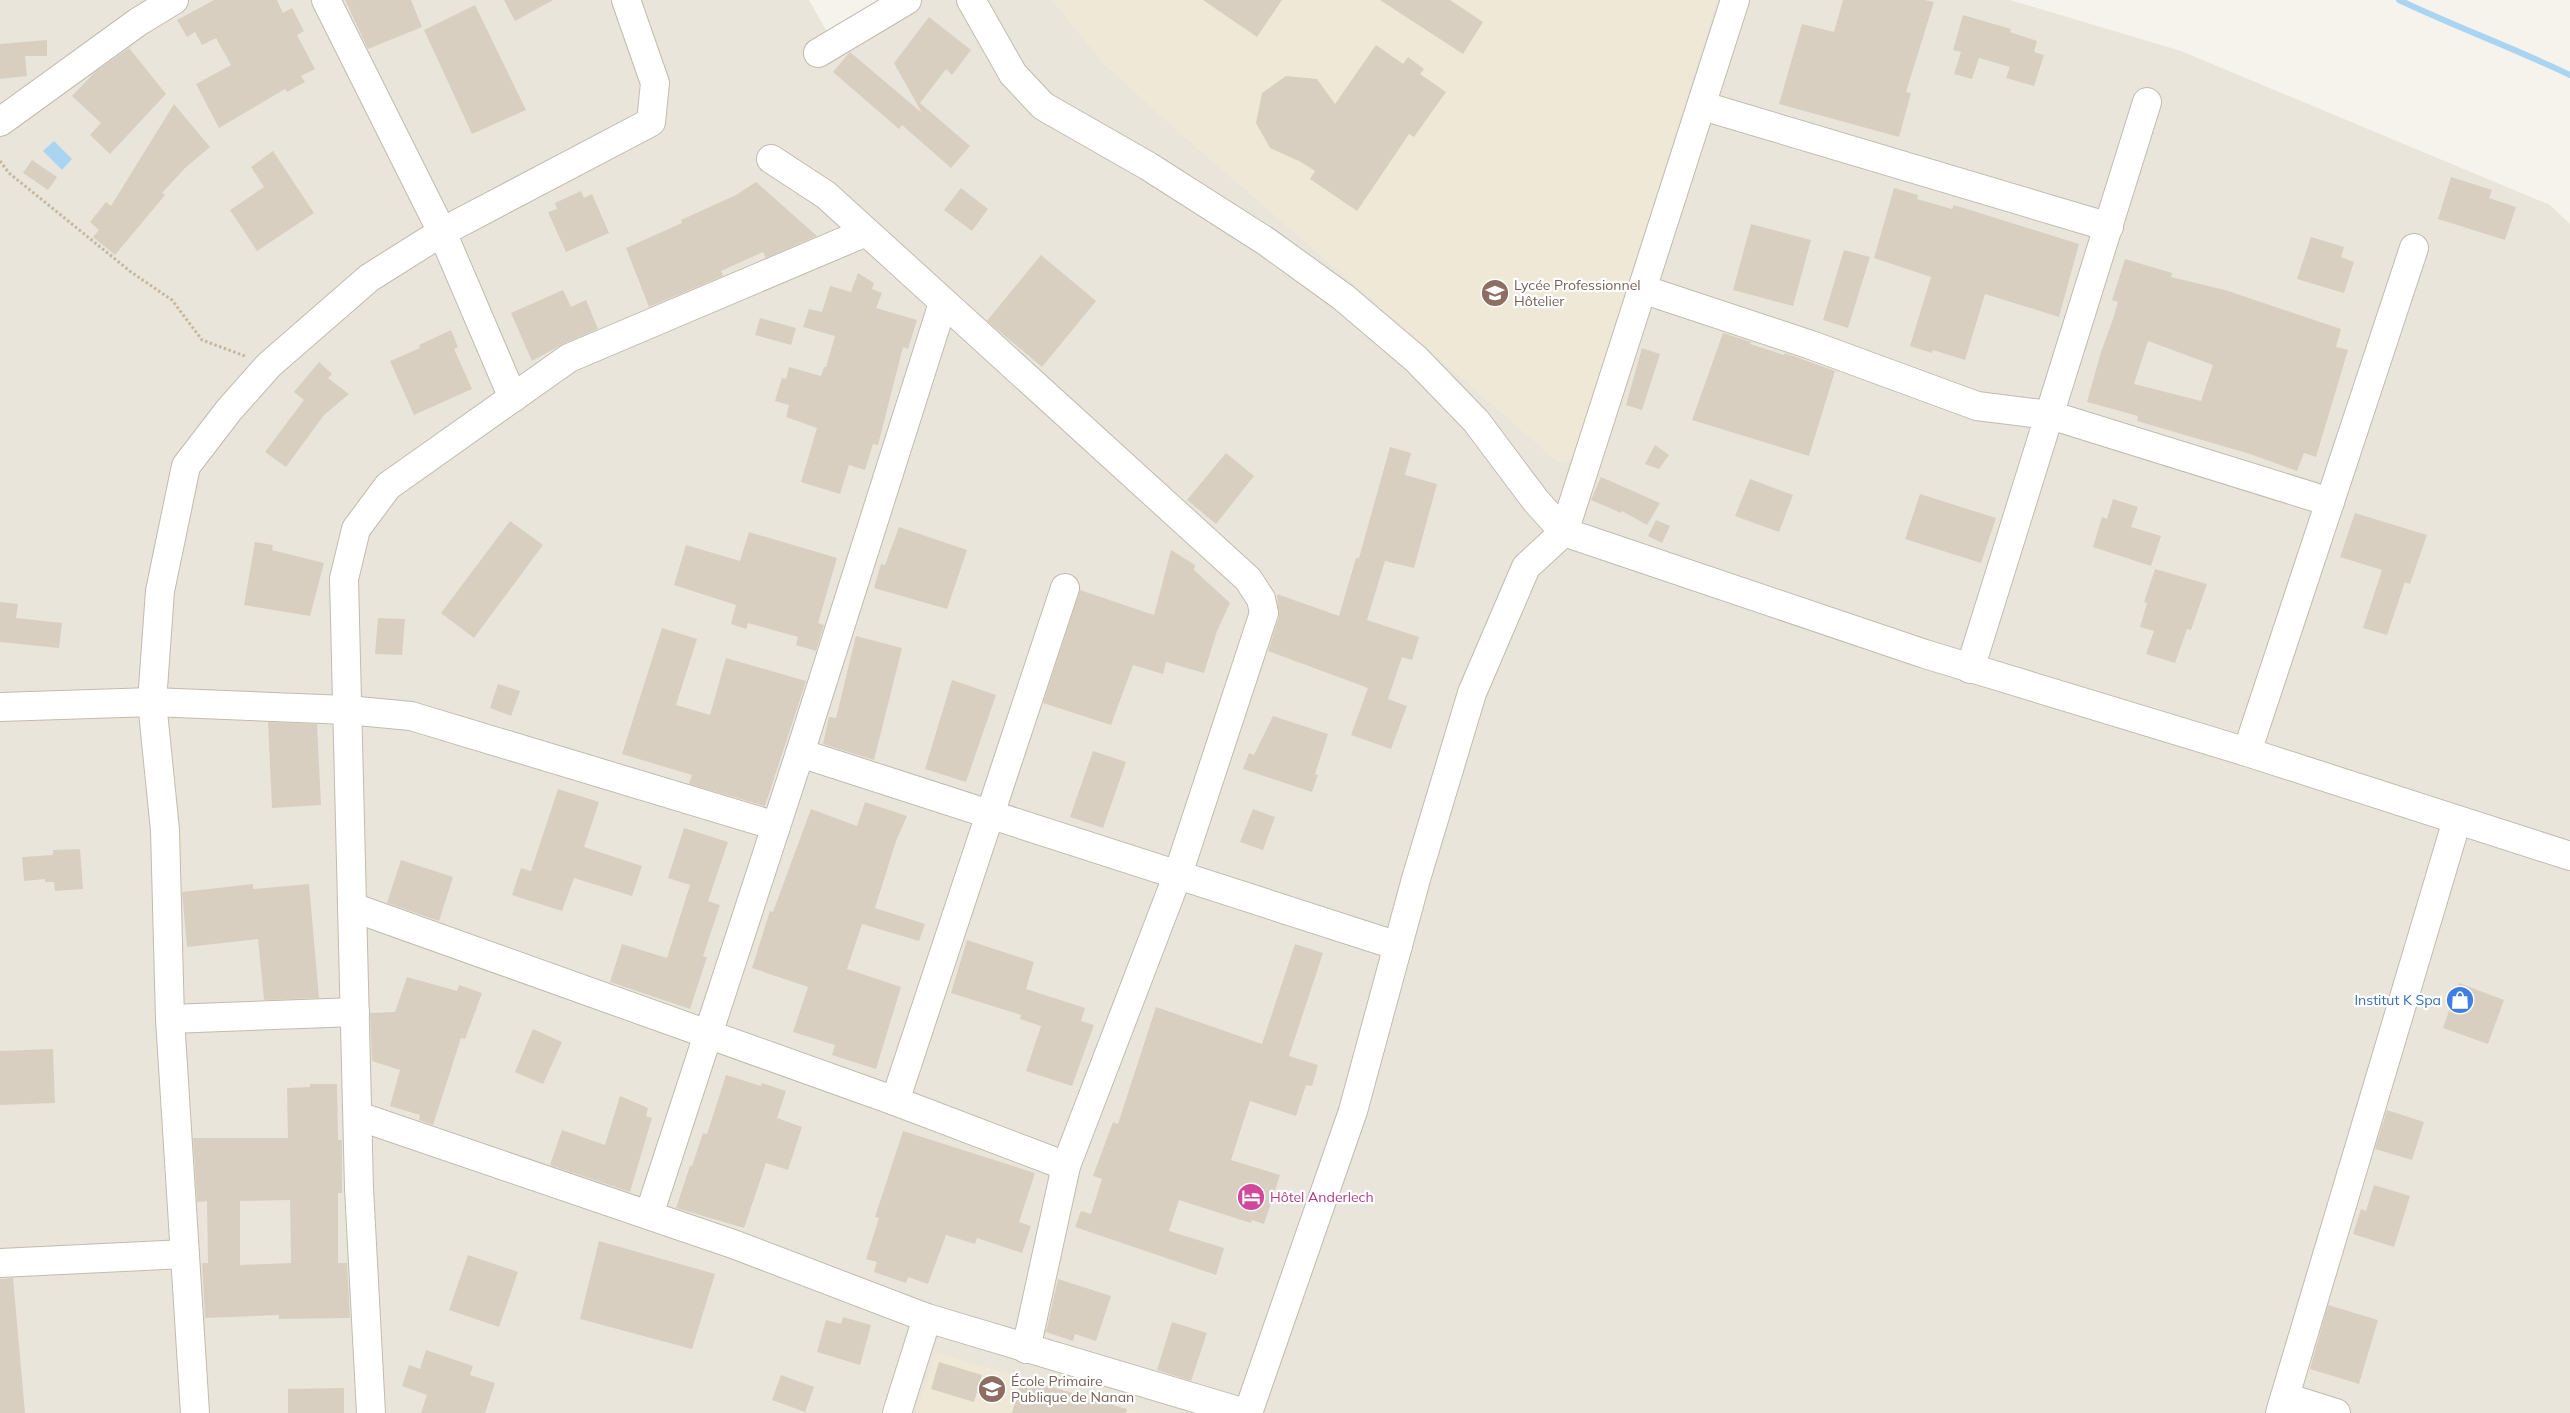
<svg xmlns="http://www.w3.org/2000/svg" width="2570" height="1413" font-family="Mulish,sans-serif">
	<style>
		.residential { fill: #eae5da }
		.education { fill: #efe8d6 }
		.water { fill: #a9d4f2 }
		.lines { fill: none; stroke-linecap: round; stroke-linejoin: round }
		.stream { stroke: #a9d4f2; stroke-width: 6 }
		.building { fill: #d8cfc1; fill-rule: evenodd }
		.minor-casing { stroke: #c2bbae; stroke-width: 30 }
		.path { stroke: #c4b79f; stroke-width: 3; stroke-dasharray: 2.5 2.5; stroke-linecap: butt }
		.minor { stroke: #fff; stroke-width: 28 }
		.labels { text-anchor: middle; dominant-baseline: central; stroke-width: 4.5; stroke-linejoin: round; paint-order: stroke }
		.education-label { font-size: 14px; fill: #785e54; stroke: #fff; text-anchor: start }
		.shop-label { font-size: 14px; fill: #366cbe; stroke: #fff; text-anchor: end }
		.hotel-label { font-size: 14px; fill: #b23c85; stroke: #fff; text-anchor: start }
	</style>
	<rect width="100%" height="100%" fill="#f6f3ec"/>
	<polygon class="residential" points="0,0 809,0 831,39 894,0 2010,0 2181,51 2550,205 2570,224 2570,1413 0,1413"/>
	<g class="education">
		<polygon points="1052,0 1717,0 1573,460 1559,463 1173,127 1105,65"/>
		<polygon points="936,1353 1096,1399 1142,1413 916,1413"/>
	</g>
	<polygon class="water" points="54,141 72,159 62,170 43,151"/>
	<g class="lines">
		<path class="stream" d="M2399,0C2456,27 2514,48 2570,75"/>
	</g>
	<g class="building">
		<polygon points="214,0 277,0 283,13 292,8 304,31 297,35 315,69 301,76 305,82 287,92 285,89 219,128 196,84 231,65 216,38 202,45 195,32 187,37 177,20"/>
		<polygon points="345,0 411,0 422,27 368,49"/>
		<polygon points="504,0 553,0 515,21"/>
		<polygon points="1203,0 1282,0 1257,37"/>
		<polygon points="1380,0 1450,0 1483,22 1463,54"/>
		<polygon points="1843,0 1925,0 1934,2 1906,92 1911,93 1899,137 1779,104 1802,24 1834,32"/>
		<polygon points="475,5 526,110 472,134 424,30"/>
		<polygon points="1963,15 2011,29 2010,32 2037,41 2034,52 2044,55 2034,86 2006,78 2010,67 1979,58 1972,79 1954,74 1961,52 1953,50"/>
		<polygon points="929,17 971,50 952,75 946,69 920,103 970,146 951,168 902,125 899,129 833,72 850,52 922,113 894,63"/>
		<polygon points="47,40 47,56 25,56 27,76 0,79 0,44"/>
		<polygon points="1376,45 1403,64 1408,57 1424,69 1420,74 1446,92 1414,137 1409,134 1357,211 1310,179 1315,171 1301,162 1270,148 1256,123 1262,93 1286,76 1317,79 1335,104"/>
		<polygon points="129,48 166,94 110,154 90,135 101,123 72,96 95,72"/>
		<polygon points="174,104 210,147 185,168 162,193 165,195 115,255 93,237 99,230 90,222 106,202 111,206"/>
		<polygon points="273,151 314,213 257,251 230,210 264,187 251,167"/>
		<polygon points="32,160 57,177 48,190 23,173"/>
		<polygon points="2451,177 2492,190 2489,198 2516,207 2505,240 2438,219"/>
		<polygon points="756,182 817,236 766,258 763,252 721,271 723,276 649,307 626,248 682,223 681,220 736,195"/>
		<polygon points="961,188 988,209 972,231 944,210"/>
		<polygon points="1894,188 1918,195 1917,199 1952,209 1954,205 2079,244 2059,317 1985,294 1965,360 1933,350 1932,353 1910,346 1931,277 1874,258"/>
		<polygon points="581,191 584,198 592,194 609,233 566,252 548,212 557,209 555,203"/>
		<polygon points="1751,224 1811,240 1793,306 1733,290"/>
		<polygon points="2311,237 2344,247 2341,257 2354,262 2344,293 2297,279"/>
		<polygon points="1844,250 1870,257 1848,328 1823,320"/>
		<polygon points="1041,255 1096,301 1042,367 987,321"/>
		<path d="M2125,259L2172,273L2171,277L2225,290L2341,329L2336,347L2348,350L2316,457L2304,453L2297,471L2250,454L2137,421L2138,416L2087,402L2101,352L2113,319L2118,302L2112,300ZM2148,341L2213,365L2201,401L2134,384Z"/>
		<polygon points="858,273 874,283 872,289 882,293 876,308 917,320 908,349 903,347 878,445 873,444 865,470 849,465 840,494 801,482 817,428 786,417 789,405 775,401 782,378 786,379 789,367 821,376 824,367 826,367 835,336 803,327 809,309 822,312 830,286 851,292"/>
		<polygon points="563,290 571,307 586,300 598,329 563,344 532,361 511,313"/>
		<polygon points="760,318 796,328 791,345 755,335"/>
		<polygon points="451,330 458,347 454,349 472,389 414,415 390,361 420,348 419,345"/>
		<polygon points="1723,333 1751,342 1750,344 1784,355 1785,353 1835,371 1809,456 1692,420"/>
		<polygon points="1642,348 1660,354 1642,410 1626,405"/>
		<polygon points="319,362 332,374 328,378 349,394 324,415 286,467 265,452 304,400 294,392"/>
		<polygon points="1655,445 1669,455 1659,469 1645,464"/>
		<polygon points="1390,447 1411,453 1405,475 1437,484 1414,568 1385,561 1367,620 1419,637 1412,660 1402,657 1388,699 1407,706 1391,749 1351,735 1368,688 1268,651 1279,617 1277,594 1339,616 1356,558 1359,558"/>
		<polygon points="1226,453 1254,476 1216,524 1187,500"/>
		<polygon points="1601,477 1660,503 1647,525 1622,511 1621,513 1591,500"/>
		<polygon points="1750,479 1793,495 1779,532 1735,516"/>
		<polygon points="1920,494 1996,518 1981,563 1905,539"/>
		<polygon points="2113,499 2138,507 2131,527 2161,536 2151,566 2093,547 2102,517 2107,519"/>
		<polygon points="2355,513 2427,535 2410,584 2405,582 2387,635 2363,628 2382,570 2340,557"/>
		<polygon points="1656,520 1670,526 1662,543 1648,536"/>
		<polygon points="510,521 543,545 474,638 441,613"/>
		<polygon points="899,527 967,550 947,609 874,588 881,564 885,565"/>
		<polygon points="749,532 837,558 818,623 824,625 816,651 796,645 798,637 748,623 746,629 731,624 736,605 674,585 686,545 740,561"/>
		<polygon points="255,542 273,545 272,550 324,563 310,616 244,605"/>
		<polygon points="1171,550 1195,565 1194,570 1230,603 1217,631 1204,673 1166,662 1163,674 1133,665 1111,725 1043,703 1080,590 1154,615"/>
		<polygon points="2155,569 2207,584 2191,630 2187,629 2175,663 2146,654 2154,631 2140,627 2147,603 2144,602"/>
		<polygon points="0,602 18,604 16,618 62,623 59,648 0,642"/>
		<polygon points="378,618 405,619 402,655 375,654"/>
		<polygon points="662,628 697,639 676,705 710,715 726,658 806,681 765,806 689,784 692,775 622,754"/>
		<polygon points="856,636 902,648 874,760 823,744 829,717 836,718"/>
		<polygon points="952,680 996,695 966,782 925,769"/>
		<polygon points="498,684 520,691 511,716 490,708"/>
		<polygon points="1273,716 1328,734 1315,774 1318,775 1312,792 1243,769 1249,753 1254,755"/>
		<polygon points="268,722 317,724 321,805 272,808"/>
		<polygon points="1093,751 1126,762 1103,828 1070,817"/>
		<polygon points="558,789 599,802 584,847 642,866 632,896 574,878 562,911 512,895 521,868 531,871"/>
		<polygon points="865,802 907,816 896,841 875,908 925,924 919,941 862,924 847,969 901,987 876,1069 832,1055 835,1045 793,1032 808,987 752,968 770,911 773,912 811,809 857,826"/>
		<polygon points="1253,809 1275,817 1263,850 1240,842"/>
		<polygon points="684,828 728,842 708,901 720,905 703,956 707,957 690,1009 610,982 622,944 667,958 690,885 668,878"/>
		<polygon points="80,849 83,889 55,891 54,882 45,882 45,879 24,881 22,857 53,855 53,850"/>
		<polygon points="401,860 453,877 439,921 387,903"/>
		<polygon points="253,884 253,889 309,884 319,998 264,1000 258,939 187,947 182,892"/>
		<polygon points="967,940 1034,962 1026,989 1085,1008 1081,1021 1094,1025 1072,1086 1026,1071 1041,1026 1020,1019 1021,1015 951,993"/>
		<polygon points="1295,944 1323,953 1289,1056 1318,1065 1312,1086 1306,1085 1296,1116 1250,1101 1231,1160 1280,1175 1264,1224 1252,1220 1251,1223 1179,1200 1169,1231 1224,1248 1216,1275 1075,1227 1081,1211 1091,1214 1102,1179 1093,1176 1113,1122 1118,1124 1156,1007 1262,1044"/>
		<polygon points="407,977 457,991 459,985 482,993 465,1039 461,1038 433,1125 419,1120 420,1115 390,1106 400,1070 372,1061 370,1013 395,1012"/>
		<polygon points="2459,983 2504,1000 2488,1044 2443,1028"/>
		<polygon points="533,1029 562,1042 543,1084 515,1072"/>
		<polygon points="53,1049 55,1103 0,1105 0,1051"/>
		<polygon points="726,1075 761,1086 762,1083 786,1091 777,1118 802,1127 788,1170 766,1163 744,1228 676,1208 690,1166 692,1166 703,1133 707,1134"/>
		<path d="M310,1084H337L338,1140H342V1193H338V1263H347L350,1318L279,1319V1315L205,1318L202,1263H208L207,1201L197,1202L193,1138H288L287,1088L310,1087ZM290,1200L291,1263L240,1265V1201Z"/>
		<polygon points="620,1096 648,1108 646,1116 652,1118 630,1192 550,1165 562,1130 605,1145"/>
		<polygon points="2387,1110 2424,1122 2412,1160 2375,1149"/>
		<polygon points="903,1131 1035,1173 1019,1222 1031,1226 1022,1253 977,1238 975,1244 946,1235 928,1284 908,1277 906,1283 874,1272 877,1262 866,1259 879,1218 875,1217"/>
		<polygon points="2374,1185 2410,1196 2394,1247 2353,1234 2361,1209 2366,1211"/>
		<polygon points="599,1241 715,1274 692,1349 580,1319"/>
		<polygon points="468,1255 518,1272 499,1327 449,1310"/>
		<polygon points="13,1278 25,1413 0,1413 0,1279"/>
		<polygon points="1058,1279 1111,1296 1096,1341 1075,1334 1073,1341 1046,1332"/>
		<polygon points="2328,1305 2378,1320 2359,1384 2310,1369"/>
		<polygon points="843,1317 871,1325 860,1365 817,1352 826,1320 841,1324"/>
		<polygon points="1172,1322 1207,1333 1191,1381 1157,1370"/>
		<polygon points="426,1350 473,1366 470,1375 495,1383 485,1413 421,1413 427,1395 402,1386 409,1365 420,1369"/>
		<polygon points="939,1362 982,1375 974,1402 931,1389"/>
		<polygon points="781,1375 814,1387 805,1412 772,1400"/>
		<polygon points="1022,1378 1127,1409 1126,1413 1012,1413"/>
		<polygon points="344,1388 344,1413 288,1413 288,1389"/>
	</g>
	<g class="lines">
		<defs>
			<g id="minor">
				<polyline points="326,0 442,232 513,398"/>
				<polyline points="971,0 1013,74 1043,106 1148,166 1267,242 1343,297 1416,359 1476,421 1536,501 1564,532 1925,654 2247,752 2570,856"/>
				<polyline points="818,53 907,0"/>
				<polyline points="1703,106 2109,227"/>
				<polyline points="0,122 138,22 174,0"/>
				<polyline points="771,159 826,195 1248,579 1261,599 1264,613 1178,874 1066,1166 1026,1349"/>
				<polyline points="1642,289 1811,345 1977,406 2050,415 2330,502"/>
				<polyline points="1970,669 2147,102"/>
				<polyline points="0,707 152,702 347,710 411,716 776,826"/>
				<polyline points="2247,752 2414,248"/>
				<polyline points="800,753 1398,946"/>
				<polyline points="352,907 895,1101 1066,1166"/>
				<polyline points="170,1019 355,1012"/>
				<polyline points="895,1101 1065,588"/>
				<polyline points="358,1116 733,1244 927,1318 1245,1413"/>
				<polyline points="649,1215 800,753 943,303"/>
				<polyline points="0,1263 185,1254"/>
				<polyline points="2285,1397 2336,1413"/>
				<polyline points="195,1413 170,1019 165,830 152,702 160,591 186,466 229,410 269,365 369,278 442,232 651,122 655,83 626,0"/>
				<polyline points="371,1413 359,1188 344,579 356,529 388,486 569,358 866,232"/>
				<polyline points="897,1413 927,1318"/>
				<polyline points="1248,1413 1353,1111 1416,879 1472,693 1526,567 1564,532 1735,0"/>
				<polyline points="2280,1413 2457,820"/>
			</g>
		</defs>
		<use href="#minor" class="minor-casing"/>
		<polyline class="path" points="0,161 9,173 131,272 172,300 202,340 245,356"/>
		<use href="#minor" class="minor"/>
	</g>
	<defs>
		<symbol id="school-disc" viewBox="-11 -11 22 22"><circle r="9.5" fill="#8d6e63" stroke="#fff"/><path d="M0-5L7-2L0 1L-7-2ZM-4 1L0 2.5L4 1V4Q0 6-4 4Z" fill="#fff"/></symbol>
		<symbol id="shop-disc" viewBox="-11 -11 22 22"><circle r="9.5" fill="#3f7fe0" stroke="#fff"/><path d="M-5-2.5h2.3a2.7 3.5 0 0 1 5.4 0H5L5.5 6h-11ZM-1.5-2.5h3a1.5 2.3 0 0 0-3 0Z" fill="#fff"/></symbol>
		<symbol id="hotel-disc" viewBox="-11 -11 22 22"><circle r="9.5" fill="#d1479c" stroke="#fff"/><path d="M-6-4.5h1.5V1H6V5H4.5V3h-9V5H-6ZM-4 0a1.8 1.8 0 1 1 3.6 0ZM.5 0V-2.5h3Q6-2.5 6 0Z" fill="#fff"/></symbol>
	</defs>
	<g fill-rule="evenodd">
		<use href="#school-disc" x="1479" y="277" width="32" height="32"/>
		<use href="#shop-disc" x="2444" y="984" width="32" height="32"/>
		<use href="#hotel-disc" x="1235" y="1181" width="32" height="32"/>
		<use href="#school-disc" x="976" y="1373" width="32" height="32"/>
	</g>
	<g class="labels">
		<g class="education-label">
			<text x="1514" y="285">Lycée Professionnel<tspan x="1514" dy="16">Hôtelier</tspan></text>
			<text x="1011" y="1381">École Primaire<tspan x="1011" dy="16">Publique de Nanan</tspan></text>
		</g>
		<g class="shop-label">
			<text x="2441" y="1000">Institut K Spa</text>
		</g>
		<g class="hotel-label">
			<text x="1270" y="1197">Hôtel Anderlech</text>
		</g>
	</g>
</svg>
